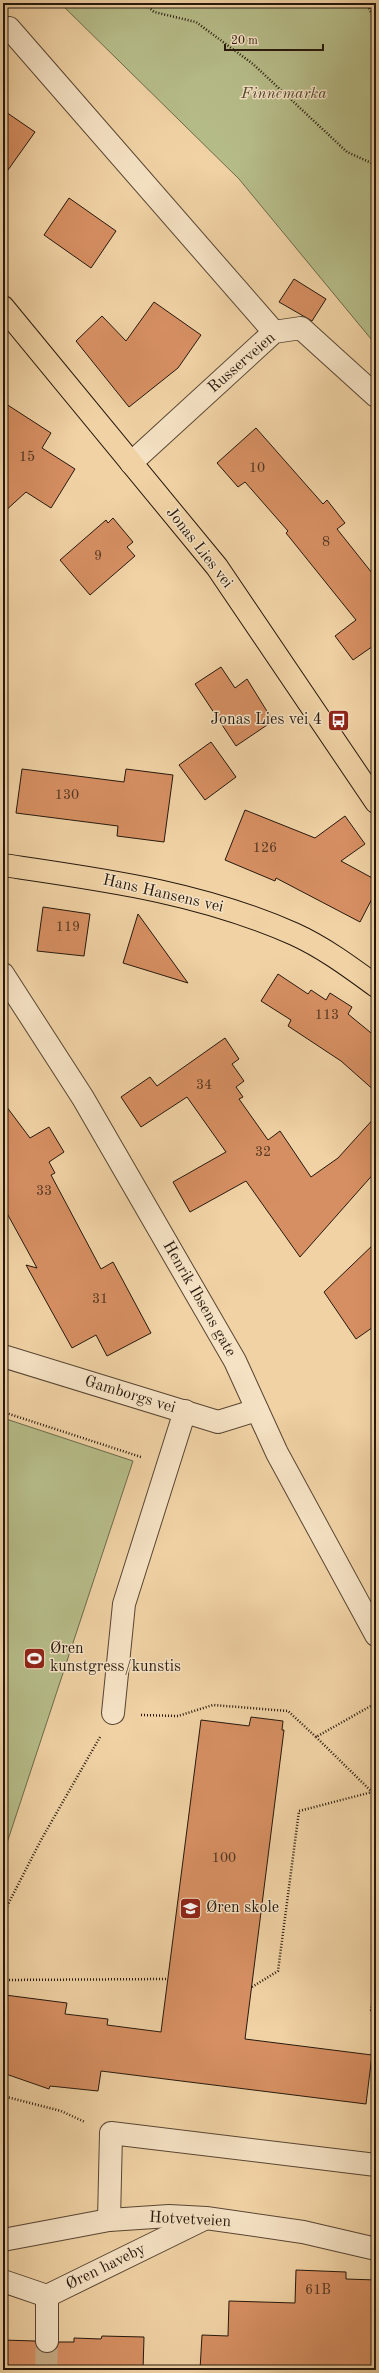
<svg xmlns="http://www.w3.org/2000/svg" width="379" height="2373" font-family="'Old Standard TT',serif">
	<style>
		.green { fill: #b6bd89; stroke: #6e6a4b }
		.building { fill: #d68f62; stroke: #26180d }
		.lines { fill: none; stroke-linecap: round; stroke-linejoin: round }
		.minor-tunnel { stroke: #c8ad86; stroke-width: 22; stroke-dasharray: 22 11; stroke-linecap: butt }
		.minor-casing { stroke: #584633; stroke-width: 24 }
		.major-casing { stroke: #26180d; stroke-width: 24 }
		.path { stroke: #26180d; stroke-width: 2.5; stroke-dasharray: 1 2; stroke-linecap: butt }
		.minor { stroke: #f5e2c4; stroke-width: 22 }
		.major { stroke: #f0d2a4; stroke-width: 22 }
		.labels { text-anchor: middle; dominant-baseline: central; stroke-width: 3; stroke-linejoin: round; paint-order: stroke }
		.number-label { font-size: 14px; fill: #523622 }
		.park-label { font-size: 16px; font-style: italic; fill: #514a32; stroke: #f5e2c4 }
		.street-label { font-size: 16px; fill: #26180d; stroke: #f5e2c4 }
		.poi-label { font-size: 16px; fill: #26180d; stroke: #f5e2c4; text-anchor: start }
	</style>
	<rect width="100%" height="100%" fill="#f0d2a4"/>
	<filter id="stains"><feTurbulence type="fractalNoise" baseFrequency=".005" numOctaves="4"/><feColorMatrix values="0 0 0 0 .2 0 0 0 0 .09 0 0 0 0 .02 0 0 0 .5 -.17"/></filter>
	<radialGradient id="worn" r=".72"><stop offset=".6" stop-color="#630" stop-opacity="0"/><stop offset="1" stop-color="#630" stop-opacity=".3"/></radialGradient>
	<g class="green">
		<polygon points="60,3 376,3 376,345 239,179"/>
		<polygon points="3,1418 133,1461 3,1855"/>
	</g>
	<g class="building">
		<polygon points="3,110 35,132 3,177"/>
		<polygon points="69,198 116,231 91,268 44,235"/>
		<polygon points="294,279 326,299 312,321 279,302"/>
		<polygon points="154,302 201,335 178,368 129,407 76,341 102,316 126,341"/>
		<polygon points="3,402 51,433 42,448 75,469 51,508 26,492 3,513"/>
		<polygon points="256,428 323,504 327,500 345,523 337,529 376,578 376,644 353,660 335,636 356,620 286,533 288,531 245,482 238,487 217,463"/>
		<polygon points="113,518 133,542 127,547 135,556 90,595 60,560 106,520 108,523"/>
		<polygon points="221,667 235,688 247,679 273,721 236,746 195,684"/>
		<polygon points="211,742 236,777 205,800 179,765"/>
		<polygon points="22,769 124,782 126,769 173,775 164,842 117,836 118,826 16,813"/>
		<polygon points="245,810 315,838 345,816 365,844 341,861 376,880 376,891 360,922 276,878 275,881 225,860"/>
		<polygon points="43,907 90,914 84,956 37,951"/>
		<polygon points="138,914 188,983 123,963"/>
		<polygon points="278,974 308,994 311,990 326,1000 330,993 352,1007 348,1014 376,1037 376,1092 341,1061 288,1026 291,1020 261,1001"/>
		<polygon points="225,1038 239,1059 232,1064 244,1081 236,1087 243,1097 239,1099 268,1140 280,1131 311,1177 338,1158 376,1116 376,1171 300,1257 246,1181 190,1212 173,1182 226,1152 187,1097 141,1127 121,1097 150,1077 157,1086"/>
		<polygon points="3,1102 30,1138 49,1127 64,1152 49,1162 55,1173 51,1175 101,1269 113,1262 151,1333 107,1356 96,1335 72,1348 26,1265 37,1268 3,1206"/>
		<polygon points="376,1242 376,1325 356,1339 324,1292"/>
		<polygon points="251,1717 283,1721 282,1730 284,1730 245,2039 372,2055 366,2104 101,2071 98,2091 50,2086 49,2089 3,2073 5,1995 67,2003 65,2014 108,2019 107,2025 161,2032 201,1720 249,1726"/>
		<polygon points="296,2270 346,2272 346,2279 376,2280 376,2370 200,2370 202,2335 228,2336 229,2301 295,2303"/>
		<polygon points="102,2336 144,2337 143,2370 3,2370 3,2340 35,2341 40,2352 47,2353 54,2352 59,2342 74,2342 74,2338 101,2339"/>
	</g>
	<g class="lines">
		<polyline class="minor-tunnel" points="46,2370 47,2341"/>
		<defs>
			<g id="minor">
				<polyline points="9,28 274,332"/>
				<polyline points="131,463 274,332 301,328 376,396"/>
				<polyline points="3,974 83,1098 235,1361 277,1453 376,1635"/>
				<polyline points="3,1356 218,1422 257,1410"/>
				<polyline points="113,1713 124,1604 185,1411"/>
				<polyline points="109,2220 111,2133 376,2165"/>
				<polyline points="3,2240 109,2220 169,2216 206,2218 303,2232 376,2249"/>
				<polyline points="3,2281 47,2296"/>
				<polyline points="47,2296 204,2219"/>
				<polyline points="47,2341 47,2296"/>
			</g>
			<g id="major">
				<polyline points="3,307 217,567 376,802"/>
				<path d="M3,865C105,880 199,892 294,934C323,947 350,967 376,986"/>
			</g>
		</defs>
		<use href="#minor" class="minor-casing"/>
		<use href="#major" class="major-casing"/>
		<g class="path">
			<polyline points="144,3 154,12 196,22 253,64 347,152 376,165"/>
			<polyline points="366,3 376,22"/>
			<polyline points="3,1412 141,1457"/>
			<polyline points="141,1715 178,1716 213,1705 288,1711 316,1737 376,1703"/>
			<polyline points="316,1737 372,1792"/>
			<polyline points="3,1914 41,1840 100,1737"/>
			<polyline points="3,1980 168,1979"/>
			<polyline points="376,1980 371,2010 376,2016"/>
			<polyline points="252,1987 278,1971 299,1811 372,1792"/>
			<polyline points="3,2096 61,2111 85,2122"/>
		</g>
		<use href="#minor" class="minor"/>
		<use href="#major" class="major"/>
	</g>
	<defs>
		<symbol id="bus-square" viewBox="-11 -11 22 22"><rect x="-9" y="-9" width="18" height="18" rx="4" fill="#8f2418" stroke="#f5e2c4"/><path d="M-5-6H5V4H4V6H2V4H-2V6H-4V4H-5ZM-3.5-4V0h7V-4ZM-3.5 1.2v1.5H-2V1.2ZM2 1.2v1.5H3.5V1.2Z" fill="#fff"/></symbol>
		<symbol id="stadium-square" viewBox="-11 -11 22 22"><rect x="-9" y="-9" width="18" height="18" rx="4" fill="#8f2418" stroke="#f5e2c4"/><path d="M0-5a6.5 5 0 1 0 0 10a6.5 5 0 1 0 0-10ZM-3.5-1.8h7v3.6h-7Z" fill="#fff"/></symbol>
		<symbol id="school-square" viewBox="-11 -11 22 22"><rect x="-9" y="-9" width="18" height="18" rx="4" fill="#8f2418" stroke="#f5e2c4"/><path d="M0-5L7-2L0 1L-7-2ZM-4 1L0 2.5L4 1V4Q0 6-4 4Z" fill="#fff"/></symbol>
	</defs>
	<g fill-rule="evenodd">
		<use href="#bus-square" x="326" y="708" width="25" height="25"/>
		<use href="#stadium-square" x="22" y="1646" width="25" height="25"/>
		<use href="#school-square" x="178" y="1896" width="25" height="25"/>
	</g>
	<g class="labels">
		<g class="number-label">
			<text x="27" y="457">15</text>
			<text x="257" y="468">10</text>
			<text x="326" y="542">8</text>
			<text x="98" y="556">9</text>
			<text x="67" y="795">130</text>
			<text x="265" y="848">126</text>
			<text x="68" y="927">119</text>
			<text x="327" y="1015">113</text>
			<text x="204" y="1085">34</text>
			<text x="263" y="1152">32</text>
			<text x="44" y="1191">33</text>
			<text x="100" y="1299">31</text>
			<text x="224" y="1858">100</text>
			<text x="318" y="2290">61B</text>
		</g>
		<g class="park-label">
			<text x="284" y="94">Finnemarka</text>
		</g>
		<g class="street-label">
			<text transform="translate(242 363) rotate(-41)">Russerveien</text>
			<text transform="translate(199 548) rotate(52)">Jonas Lies vei</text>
			<text transform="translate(163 894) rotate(13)">Hans Hansens vei</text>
			<text transform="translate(199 1299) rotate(60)">Henrik Ibsens gate</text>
			<text transform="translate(130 1395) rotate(17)">Gamborgs vei</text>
			<text transform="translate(190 2220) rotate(3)">Hotvetveien</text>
			<text transform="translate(106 2267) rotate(-26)">Øren haveby</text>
		</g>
		<g class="poi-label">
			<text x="322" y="720" text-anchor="end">Jonas Lies vei 4</text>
			<text x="50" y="1649">Øren<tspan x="50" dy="18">kunstgress/kunstis</tspan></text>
			<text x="206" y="1908">Øren skole</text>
		</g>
	</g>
	<rect width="379" height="2373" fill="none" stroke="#f0d2a4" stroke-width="16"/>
	<rect x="4" y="4" width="371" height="2365" fill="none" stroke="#26180d" stroke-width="2"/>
	<rect x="8" y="8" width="363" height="2357" fill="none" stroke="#26180d"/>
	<path d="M225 44v6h98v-6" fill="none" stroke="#26180d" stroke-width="2"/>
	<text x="231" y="44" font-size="12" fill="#26180d" stroke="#f5e2c4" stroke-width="3" paint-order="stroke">20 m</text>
	<rect width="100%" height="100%" filter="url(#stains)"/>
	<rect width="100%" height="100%" fill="url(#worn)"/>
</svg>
